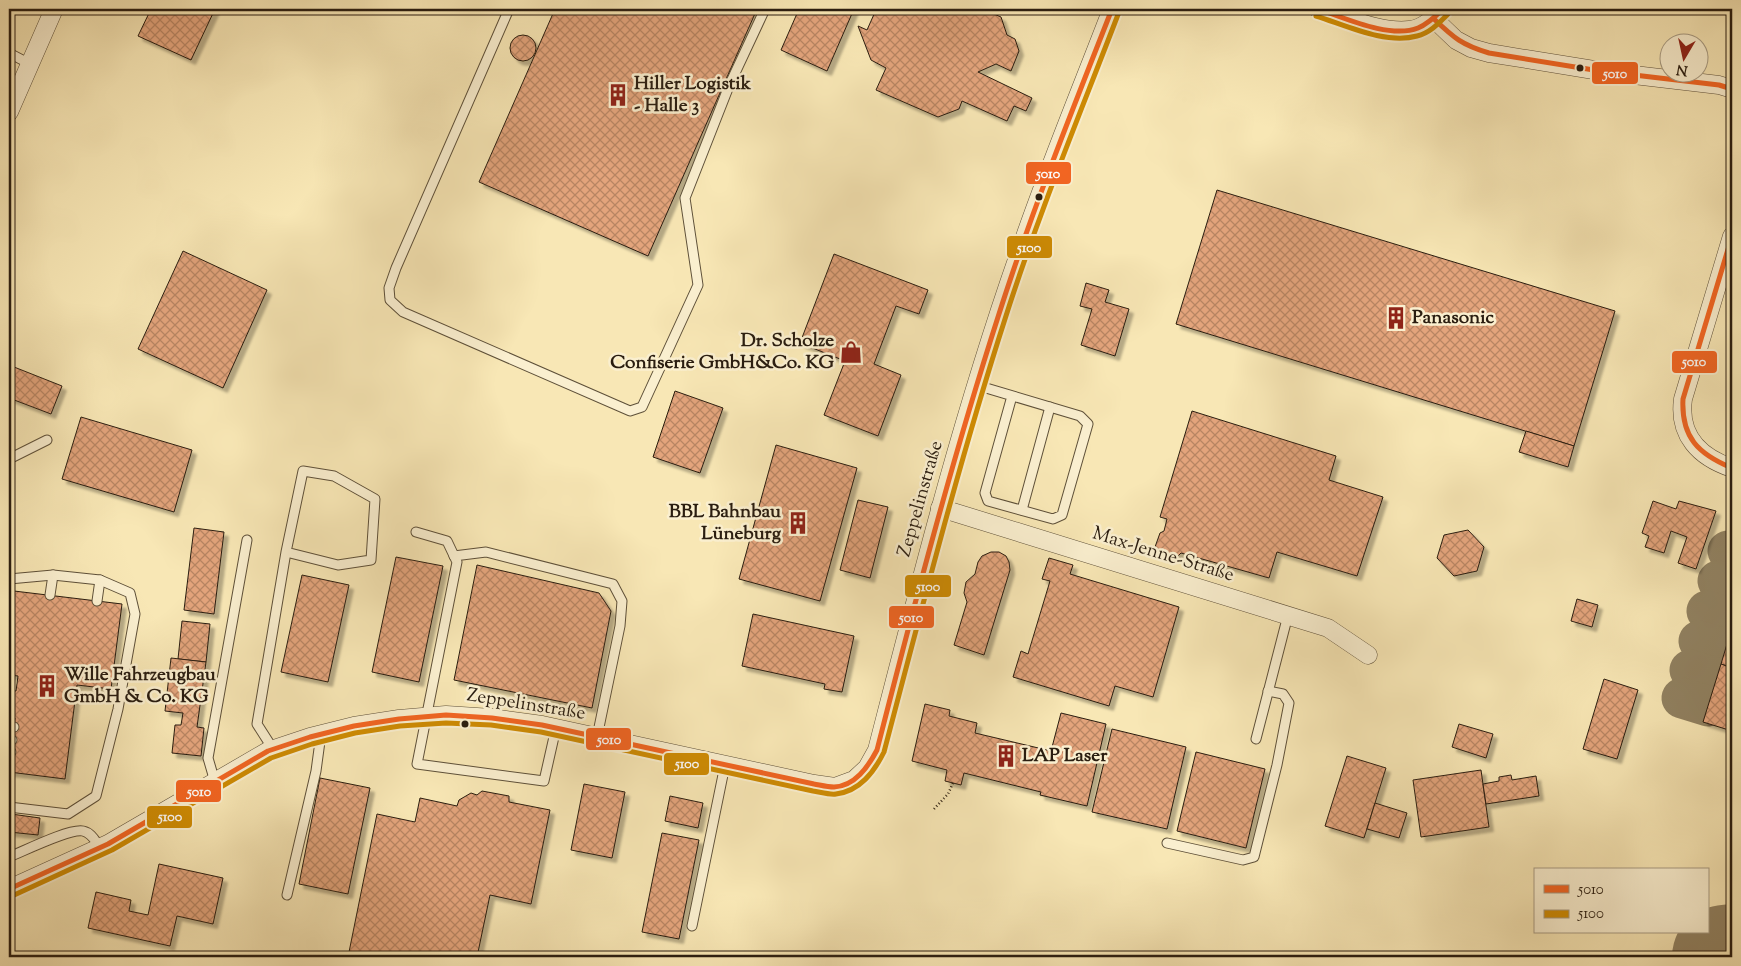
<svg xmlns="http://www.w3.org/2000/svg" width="1741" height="966" font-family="'Sorts Mill Goudy',serif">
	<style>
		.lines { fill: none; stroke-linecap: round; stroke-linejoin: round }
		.taxiway { stroke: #918262; stroke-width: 41 }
		.runway { stroke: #918262; stroke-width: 104 }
		.building { fill: url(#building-cross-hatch); stroke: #2a1d10; filter: url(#shadow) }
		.lane-casing { stroke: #5e5039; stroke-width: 11 }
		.street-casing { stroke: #5e5039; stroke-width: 19 }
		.path { stroke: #2a1d10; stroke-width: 2.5; stroke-dasharray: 1 2.5; stroke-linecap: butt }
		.lane { stroke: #faefcf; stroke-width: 9 }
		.street { stroke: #faefcf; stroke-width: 18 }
		.bus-1-casing { stroke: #faefcf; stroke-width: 9 }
		.bus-2-casing { stroke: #faefcf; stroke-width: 9 }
		.bus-1 { stroke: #f26522; stroke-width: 5 }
		.bus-2 { stroke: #ce8b03; stroke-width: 5 }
		.bus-dot { fill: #2a1d10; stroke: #faefcf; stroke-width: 2 }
		.labels { text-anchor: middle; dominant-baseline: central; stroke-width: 5; stroke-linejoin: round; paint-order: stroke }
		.poi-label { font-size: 19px; font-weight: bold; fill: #2a1d10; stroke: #faefcf; text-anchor: start }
		.street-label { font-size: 19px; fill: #2a1d10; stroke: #faefcf }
		.line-badge { stroke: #faefcf; stroke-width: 2 }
		.badge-label { font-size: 14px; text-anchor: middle; font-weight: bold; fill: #fff }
	</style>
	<defs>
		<pattern id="building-cross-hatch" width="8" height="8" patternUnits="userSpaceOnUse" patternTransform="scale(1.25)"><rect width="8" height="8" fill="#e3a47b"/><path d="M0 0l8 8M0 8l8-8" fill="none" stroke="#b88563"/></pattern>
		<filter id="shadow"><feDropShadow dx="4.5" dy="4.5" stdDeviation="1" flood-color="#0004"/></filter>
	</defs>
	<rect width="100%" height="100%" fill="#f8e7b5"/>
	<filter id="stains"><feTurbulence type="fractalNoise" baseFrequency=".004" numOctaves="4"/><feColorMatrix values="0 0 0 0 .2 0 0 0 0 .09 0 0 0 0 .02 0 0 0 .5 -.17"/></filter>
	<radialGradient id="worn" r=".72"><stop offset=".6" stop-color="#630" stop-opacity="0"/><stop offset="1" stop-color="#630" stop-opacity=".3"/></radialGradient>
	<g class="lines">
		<g class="taxiway">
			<polyline points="1728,551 1732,552"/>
			<polyline points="1718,581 1732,585"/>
			<polyline points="1707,611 1732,619"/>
			<polyline points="1699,641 1725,649"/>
			<polyline points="1690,670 1716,678"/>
			<polyline points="1682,698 1708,706"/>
		</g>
		<polyline class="runway" points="1724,957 1732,956"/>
	</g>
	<g class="building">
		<polygon points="151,9 215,9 191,60 138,36"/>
		<polygon points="555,9 757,9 648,256 479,182"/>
		<polygon points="799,9 854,9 827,71 781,50"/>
		<polygon points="869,9 982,9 1001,17 1007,35 1015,39 1019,51 1011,71 996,64 978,72 1032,98 1026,111 1014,106 1007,121 962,101 959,109 938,117 876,90 886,68 871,60 858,26 867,30 875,12"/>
		<circle cx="523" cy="48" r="13"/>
		<polygon points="1217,190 1615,311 1574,446 1176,324"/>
		<polygon points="183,251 267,290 223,388 138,349"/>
		<polygon points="834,254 928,290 919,314 896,306 874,364 901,375 878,436 824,415 845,361 800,343"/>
		<polygon points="1086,283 1109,290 1105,302 1129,309 1115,356 1081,345 1092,309 1080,306"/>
		<polygon points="9,365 62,386 51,414 9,398"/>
		<polygon points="675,391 723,408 700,473 653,457"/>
		<polygon points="1192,411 1336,456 1329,480 1383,497 1357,576 1277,552 1269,578 1181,553 1177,557 1157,551 1155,547 1160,533 1164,531 1167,519 1160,517"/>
		<polygon points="81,417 192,450 174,512 62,479"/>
		<polygon points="1526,431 1574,446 1568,467 1519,452"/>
		<polygon points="776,445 857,468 820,601 739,579"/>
		<polygon points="858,500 888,507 870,578 840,570"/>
		<polygon points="1653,501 1676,509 1679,501 1716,511 1696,569 1678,563 1687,537 1671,531 1664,553 1645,547 1649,536 1642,533"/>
		<polygon points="194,528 224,532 214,614 184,610"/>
		<polygon points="1468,530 1484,547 1477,571 1454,576 1437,558 1444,535"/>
		<polygon points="991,552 999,552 1006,556 1009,562 1010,570 984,655 954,645 967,602 964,593 966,582 975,574 978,562 982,556"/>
		<polygon points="396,557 443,566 419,682 372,672"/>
		<polygon points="1049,558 1073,565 1070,574 1179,607 1153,697 1115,686 1109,706 1013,677 1021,651 1028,654 1050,581 1042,579"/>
		<polygon points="477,565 599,593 611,611 592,708 454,680"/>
		<polygon points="302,575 349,585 328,682 281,672"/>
		<polygon points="14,591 122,604 111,689 77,685 65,779 9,772 15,718 9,717 9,690 16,691 18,676 9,675 9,596 13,597"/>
		<polygon points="1577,599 1598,605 1592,627 1571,621"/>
		<polygon points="753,614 854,636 842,692 824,689 825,684 742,666"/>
		<polygon points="182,621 210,624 206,662 178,659"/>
		<polygon points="1730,634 1732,635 1732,668 1721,664"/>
		<polygon points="171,658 206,662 197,727 204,728 201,756 172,753 175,725 181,725 183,713 165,711"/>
		<polygon points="1721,664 1732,668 1732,731 1703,722"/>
		<polygon points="1604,679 1638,690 1617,759 1583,749"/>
		<polygon points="925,704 950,710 949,716 977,723 975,733 1051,751 1061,713 1106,724 1087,806 1040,795 1041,792 964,773 961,785 945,781 947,770 912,761"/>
		<polygon points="1459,724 1493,734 1486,758 1452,747"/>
		<polygon points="1112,729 1186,747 1167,829 1092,812"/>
		<polygon points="1196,752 1265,769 1246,848 1177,831"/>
		<polygon points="1347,756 1386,768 1364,838 1325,826"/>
		<polygon points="1481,770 1489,827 1421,837 1413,780"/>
		<polygon points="1511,775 1512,780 1536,776 1539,796 1486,804 1483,784 1499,781 1499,777"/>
		<polygon points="320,778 370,788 348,894 299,884"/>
		<polygon points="584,784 625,792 612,858 571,850"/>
		<polygon points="482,791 509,796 509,802 550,810 531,904 490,895 477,957 348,957 377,814 415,822 420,798 457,806 459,800 471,793 477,795"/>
		<polygon points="670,796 703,803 698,828 665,821"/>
		<polygon points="1375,803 1407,813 1399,838 1367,829"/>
		<polygon points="11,814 40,818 38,835 9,832"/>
		<polygon points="662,833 699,840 679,939 642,932"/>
		<polygon points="159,864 223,878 213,924 177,916 170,946 88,928 96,892 131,900 129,911 148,915"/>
	</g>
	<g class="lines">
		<defs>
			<g id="lane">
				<polyline points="509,9 396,268 389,288 390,300 403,312 630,411 642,407 698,285 685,198 729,86 765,9"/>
				<polyline points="9,53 30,64"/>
				<polyline points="976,385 1080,416 1088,424 1062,515 1053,519 988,501 985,493 1012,396"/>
				<polyline points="9,459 47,440"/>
				<polyline points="1022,510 1050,407"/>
				<polyline points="416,532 447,541 457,562 417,764 544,781 556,728"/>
				<polyline points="454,556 486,552 613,584 622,601 620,626 597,737"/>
				<polyline points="9,579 53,575 100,580 130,593 135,614 118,709 96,796 68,814 9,807"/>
				<polyline points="50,595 53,575"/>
				<polyline points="97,601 100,580"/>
				<polyline points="9,727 14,727"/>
				<polyline points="1256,739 1288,615"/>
				<polyline points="9,740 12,740"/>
				<polyline points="273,749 257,724 286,552 303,471 334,476 375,499 371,560 338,565 286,552"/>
				<polyline points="9,751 11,752"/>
				<polyline points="215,782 208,758 247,540"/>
				<polyline points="1167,843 1243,860 1254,857 1277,765 1289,703 1283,694 1268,691"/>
				<path d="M9,857C24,851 70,828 83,831C92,833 95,841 100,847"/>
				<polyline points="287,895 316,771 321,734"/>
				<polyline points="692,926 725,765"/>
			</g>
			<g id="street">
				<path d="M1318,9C1345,17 1383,34 1410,30C1424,28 1434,18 1443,9"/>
				<polyline points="1434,19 1456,40 1471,48 1489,53 1600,71 1719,85 1732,89"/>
				<polyline points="9,112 54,9"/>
				<path d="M1732,236L1683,399C1678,435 1699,457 1732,468"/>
				<polyline points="940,508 1328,628 1368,655"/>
				<path d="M9,889L108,844L268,751L310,737L354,726L399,719L446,715L492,718L542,725L814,784L835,787L854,780L867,768L877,750C920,583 962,416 1019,254C1047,171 1081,90 1112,9"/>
			</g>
		</defs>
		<use href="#lane" class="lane-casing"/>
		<use href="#street" class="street-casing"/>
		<g class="path">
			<polyline points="9,686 16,686"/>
			<polyline points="934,809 948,794 953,783"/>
		</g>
		<use href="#lane" class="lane"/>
		<use href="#street" class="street"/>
		<defs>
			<g id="bus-1">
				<path d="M1318,9C1345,18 1390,39 1418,28C1428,24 1436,16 1443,9"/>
				<path d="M1434,19C1454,38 1462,45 1489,53L1600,71L1719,85L1732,89"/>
				<path d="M1732,236L1683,399C1681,437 1698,454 1732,468"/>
				<path d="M9,889L108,844L268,751L310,737L354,726L399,719L446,715L492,718L542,725L814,784C820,785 827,787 834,787C855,786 868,767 877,750C914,605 952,460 998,317C1031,213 1072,111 1112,9"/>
			</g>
			<g id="bus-2">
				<path d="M1316,16C1345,25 1386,45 1417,36C1430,33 1439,23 1448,14"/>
				<path d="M12,896L112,850L271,758L312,744L355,733L400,726L446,723L491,725L541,732L813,791C820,792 829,795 836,794C860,791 874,772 884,752C922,608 959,462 1005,319C1038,215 1080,114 1119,12"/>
			</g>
		</defs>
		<use href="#bus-1" class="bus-1-casing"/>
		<use href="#bus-2" class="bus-2-casing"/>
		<use href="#bus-1" class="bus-1"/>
		<use href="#bus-2" class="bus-2"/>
	</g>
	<defs>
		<symbol id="building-bare" viewBox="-9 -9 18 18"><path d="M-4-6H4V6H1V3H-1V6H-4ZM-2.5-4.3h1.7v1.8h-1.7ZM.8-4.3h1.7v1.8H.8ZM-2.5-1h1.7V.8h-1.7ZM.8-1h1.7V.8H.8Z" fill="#8f2418" stroke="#faefcf" stroke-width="2.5" paint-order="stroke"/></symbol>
		<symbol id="shop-bare" viewBox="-9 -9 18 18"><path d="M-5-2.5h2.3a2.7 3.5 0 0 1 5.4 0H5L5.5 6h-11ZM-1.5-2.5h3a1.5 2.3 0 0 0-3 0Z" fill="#8f2418" stroke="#faefcf" stroke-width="2.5" paint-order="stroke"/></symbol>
	</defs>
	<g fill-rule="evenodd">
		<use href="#building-bare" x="602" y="79" width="32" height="32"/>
		<use href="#building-bare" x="1380" y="302" width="32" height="32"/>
		<use href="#shop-bare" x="835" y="336" width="32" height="32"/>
		<use href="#building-bare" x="782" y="507" width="32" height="32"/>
		<use href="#building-bare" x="31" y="670" width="32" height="32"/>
		<use href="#building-bare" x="990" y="740" width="32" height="32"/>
	</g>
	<g class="bus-dot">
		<circle cx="1580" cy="68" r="4.5"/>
		<circle cx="1039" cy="197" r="4.5"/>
		<circle cx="465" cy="724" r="4.5"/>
	</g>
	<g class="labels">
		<g class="poi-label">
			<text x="634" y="84">Hiller Logistik<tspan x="634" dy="22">- Halle 3</tspan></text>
			<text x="1412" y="318">Panasonic</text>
			<text x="834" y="341" text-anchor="end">Dr. Scholze<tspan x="834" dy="22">Confiserie GmbH&amp;Co. KG</tspan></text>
			<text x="781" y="512" text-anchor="end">BBL Bahnbau<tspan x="781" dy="22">Lüneburg</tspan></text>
			<text x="64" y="675">Wille Fahrzeugbau<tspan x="64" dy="22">GmbH &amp; Co. KG</tspan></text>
			<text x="1022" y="756">LAP Laser</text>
		</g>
		<g class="street-label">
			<text transform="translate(921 499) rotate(-74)">Zeppelinstraße</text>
			<text transform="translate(1163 555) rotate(17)">Max-Jenne-Straße</text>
			<text transform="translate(526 705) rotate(9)">Zeppelinstraße</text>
		</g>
	</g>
	<g class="line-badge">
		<rect x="1591" y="61" width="48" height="24" rx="5" fill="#f26522"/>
		<rect x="1025" y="161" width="47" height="24" rx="5" fill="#f26522"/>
		<rect x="1006" y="235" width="47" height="24" rx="5" fill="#ce8b03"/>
		<rect x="1671" y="350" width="47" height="24" rx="5" fill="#f26522"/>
		<rect x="904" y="574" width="48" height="24" rx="5" fill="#ce8b03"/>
		<rect x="888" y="605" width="47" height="24" rx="5" fill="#f26522"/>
		<rect x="585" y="727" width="47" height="24" rx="5" fill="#f26522"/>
		<rect x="663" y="752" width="47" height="24" rx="5" fill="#ce8b03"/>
		<rect x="175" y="779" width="47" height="24" rx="5" fill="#f26522"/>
		<rect x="146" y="805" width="47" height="24" rx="5" fill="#ce8b03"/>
	</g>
	<g class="badge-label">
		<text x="1615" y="78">5010</text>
		<text x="1048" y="178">5010</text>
		<text x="1029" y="252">5100</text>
		<text x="1694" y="366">5010</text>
		<text x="928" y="591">5100</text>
		<text x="911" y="622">5010</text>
		<text x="609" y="744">5010</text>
		<text x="687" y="768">5100</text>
		<text x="199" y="796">5010</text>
		<text x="170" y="821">5100</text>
	</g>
	<rect width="1741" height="966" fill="none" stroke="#f8e7b5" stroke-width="30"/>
	<rect x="10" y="10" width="1721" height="946" fill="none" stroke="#2a1d10" stroke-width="2.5"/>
	<rect x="15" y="15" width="1711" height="936" fill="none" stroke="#2a1d10"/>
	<rect x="1534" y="868" width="175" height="65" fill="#faefcf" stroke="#a79b83"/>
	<rect x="1544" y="885" width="25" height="8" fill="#f26522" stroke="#a79b83"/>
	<text x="1578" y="894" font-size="15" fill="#2a1d10">5010</text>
	<rect x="1544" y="910" width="25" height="8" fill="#ce8b03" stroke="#a79b83"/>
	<text x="1578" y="918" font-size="15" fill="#2a1d10">5100</text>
	<g transform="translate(1684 58) rotate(189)"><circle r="24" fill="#faefcf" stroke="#a79b83"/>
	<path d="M0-4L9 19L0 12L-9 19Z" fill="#8f2418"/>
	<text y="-8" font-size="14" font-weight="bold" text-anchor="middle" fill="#2a1d10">N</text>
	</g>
	<rect width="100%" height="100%" filter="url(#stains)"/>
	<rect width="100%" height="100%" fill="url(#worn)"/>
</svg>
